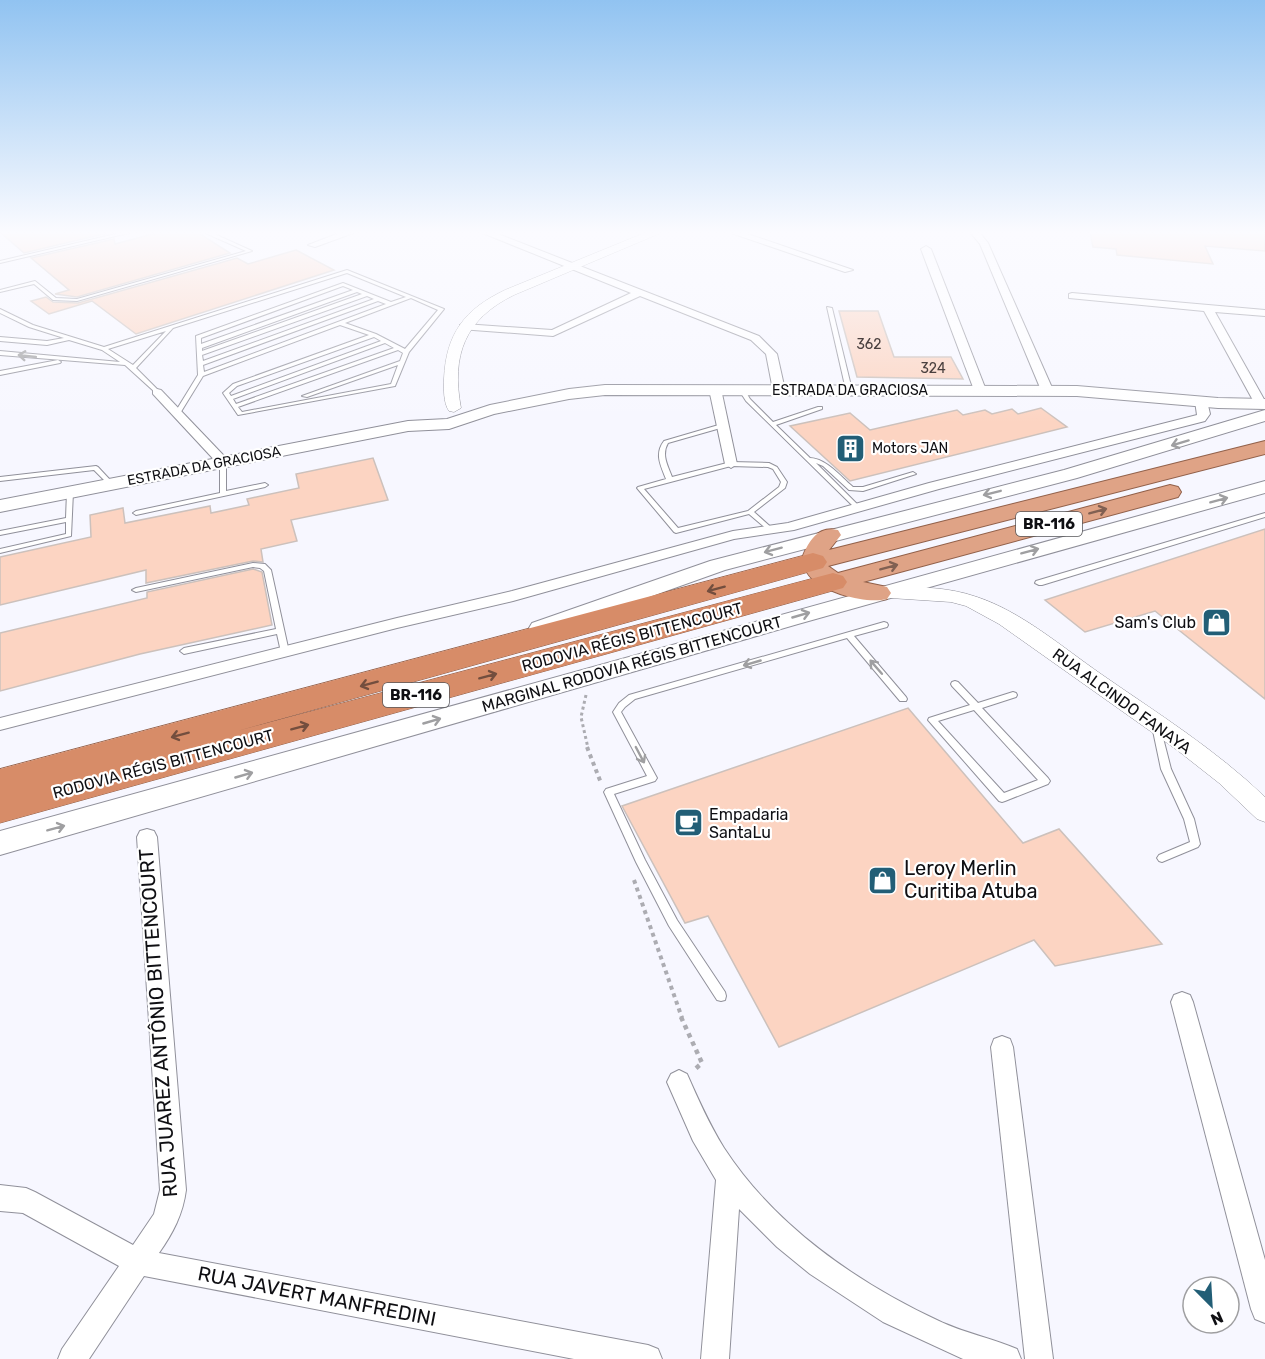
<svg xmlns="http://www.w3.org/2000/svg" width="1265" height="1359" font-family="Rubik,sans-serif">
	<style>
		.building { fill: #fcd4c2; stroke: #ccc1bc; stroke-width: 1.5 }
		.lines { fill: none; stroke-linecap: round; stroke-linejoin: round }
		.service-casing { stroke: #90909a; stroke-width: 2 }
		.minor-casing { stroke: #90909a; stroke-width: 2 }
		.tertiary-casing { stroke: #90909a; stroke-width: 1 }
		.secondary-casing { stroke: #90909a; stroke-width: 2 }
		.trunk-casing { stroke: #91604a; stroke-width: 2 }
		.motorway-casing { stroke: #91604a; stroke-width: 1 }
		.path-far2 { stroke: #acacb2; stroke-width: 3; stroke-dasharray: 3 3; stroke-linecap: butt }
		.path-far1 { stroke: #acacb2; stroke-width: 4; stroke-dasharray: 4 4; stroke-linecap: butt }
		.path { stroke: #acacb2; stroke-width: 4.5; stroke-dasharray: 4.5 4.5; stroke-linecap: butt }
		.service { fill: #fff; fill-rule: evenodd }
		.minor { fill: #fff; fill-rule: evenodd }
		.tertiary { fill: #fff; fill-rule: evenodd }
		.secondary { fill: #fff; fill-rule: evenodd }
		.trunk { fill: #dfa386; fill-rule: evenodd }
		.motorway { fill: #d78c68; fill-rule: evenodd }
		.oneway { stroke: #9f9fa1 }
		.oneway2 { stroke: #816052 }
		.oneway3 { stroke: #734e3e }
		.labels { text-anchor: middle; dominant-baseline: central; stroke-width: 4.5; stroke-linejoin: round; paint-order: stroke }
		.number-label { font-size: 14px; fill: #4a403f }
		.far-street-label { font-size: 14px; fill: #0f0f13; stroke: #fff }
		.far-poi-label { font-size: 14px; fill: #0f0f13; stroke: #fff; text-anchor: start }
		.shield { fill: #fff; stroke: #57575a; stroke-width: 1.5 }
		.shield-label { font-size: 15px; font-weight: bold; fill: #0f0f13 }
		.poi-label { font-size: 16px; fill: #0f0f13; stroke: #fff; text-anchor: end }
		.street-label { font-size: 16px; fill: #0f0f13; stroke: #fff }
		.near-poi-label { font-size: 20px; fill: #0f0f13; stroke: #fff; text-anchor: start }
		.near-street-label { font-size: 20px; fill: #0f0f13; stroke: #fff }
	</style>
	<rect width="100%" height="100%" fill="#f7f7ff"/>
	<g class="building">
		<polygon points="0,232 112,232 24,253"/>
		<polygon points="160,232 197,232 230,253 77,297 55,294 69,290 31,258 114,239 115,244"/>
		<polygon points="1090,232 1265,232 1265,251 1205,246 1213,264 1117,255 1116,249 1093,247"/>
		<polygon points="296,250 334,270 136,334 92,301 49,314 31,301 46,297 53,302 78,303 237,258 248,264"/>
		<polygon points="839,311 878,311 894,357 951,357 963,379 857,377"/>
		<polygon points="1041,408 1067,427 850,481 790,426 850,413 870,430 957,410 963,415 985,410 992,414 1012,409 1018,414"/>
		<polygon points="373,458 388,500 291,520 297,541 261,549 263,562 253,561 146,583 146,570 0,605 0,557 91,537 90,515 123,508 125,523 210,506 211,513 249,505 247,499 299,488 296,474"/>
		<polygon points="1265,529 1265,699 1155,611 1085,632 1045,600"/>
		<polygon points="253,569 262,572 272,625 140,654 0,691 0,633 147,598 147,592"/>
		<polygon points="908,708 1023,843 1059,829 1162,944 1055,966 1034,940 779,1047 708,916 685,923 622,806"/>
	</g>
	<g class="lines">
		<defs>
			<g id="service">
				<polygon points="124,232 133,232 0,263 0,261"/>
				<polygon points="203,232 210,232 252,251 77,301 53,300 34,284 0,292 0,290 35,281 56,298 77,299 246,251"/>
				<path d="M347,270L444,309L409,352L395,386L238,415L223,393L233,384L369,335L340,325L203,376L179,415L174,414L198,375L196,336L343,283L391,302L406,297L347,273L173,328L136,368L160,392L157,394L125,365L0,355V351L120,362L102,350L69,340L47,345L0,341V337L47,341L64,338L29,327L0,313V309L33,325L104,347ZM343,286L353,290L201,344V338ZM357,292L362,294L202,351V348ZM367,296L374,299L203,361L202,355ZM411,298L438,310L405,349L376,334L345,323ZM378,301L386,304L204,372L203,365ZM166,331L133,365L108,349ZM374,337L381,341L231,396L229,393L237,386ZM385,343L394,348L236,404L233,399ZM398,350L403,353L400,361L302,396L307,397L398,365L391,384L242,412L238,407Z"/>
				<polygon points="827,307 832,308 852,390 851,391 846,390"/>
				<polygon points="58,360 61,362 60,363 0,375 0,371"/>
				<path d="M742,388L744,389L750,399L773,422L818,407H822V409L776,425L810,458C827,459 840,476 853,487H863L913,472L916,474L863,491L849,490L823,466L816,463L860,507L859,508H855L746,401L739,390Z"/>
				<path d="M722,424L724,425V427L668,443C661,455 668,466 672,477L731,462L769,463L777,467L787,482L785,488L754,512L773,529L772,530H768L749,514L676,533L674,532L637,488L638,487L666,479C661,466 654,454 664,441ZM731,466L768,467L773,469L781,482L779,487L748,511L678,528L644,489Z"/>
				<polygon points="223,460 226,462 226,491 265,483 268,485 265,487 136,515 133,513 136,511 220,493 220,462"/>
				<polygon points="96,466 98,467 113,483 113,485 109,485 94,470 0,481 0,477"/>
				<polygon points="70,490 73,492 71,536 0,553 0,549 66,534 66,522 0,535 0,531 66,518 67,492"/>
				<polygon points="1265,513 1265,517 1042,585 1039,585 1035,583 1036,581"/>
				<polygon points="253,563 265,564 271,570 289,652 288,654 285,655 281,652 277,634 184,654 180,651 184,648 276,629 264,571 260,568 253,567 136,592 132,590 136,588"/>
				<polygon points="884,622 887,623 888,625 887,627 854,636 906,697 907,699 906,701 900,701 847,638 635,699 625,707 621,712 657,778 655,781 614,794 645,860 677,920 725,992 726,996 725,1000 721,1001 717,1000 669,926 636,862 604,792 606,789 647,776 613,712 619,703 629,695"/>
				<path d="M955,681L958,682L978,703L1013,692L1016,693L1017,695L1016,697L982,708L1048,778L1050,781L1048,784L1005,801L1002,802L999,801L928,720L929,718L970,705L952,686L951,684L952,682ZM974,710L1038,780L1004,793L938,721Z"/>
				<polygon points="1156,723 1159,724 1160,726 1171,769 1194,819 1200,844 1198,847 1162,862 1159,861 1157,858 1159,855 1190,842 1184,819 1161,769 1152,726 1153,724"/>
			</g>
			<g id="minor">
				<polygon points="342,232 356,232 315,247 308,245"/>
				<polygon points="480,232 493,232 759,336 777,354 785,390 779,393 773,390 766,354 751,340 640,296 553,336 460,329 460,325 464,324 552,330 631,293"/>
				<polygon points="728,232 742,232 853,270 845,272"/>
				<polygon points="970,232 979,232 988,243 1053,390 1051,392 1043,392 1041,390 980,244"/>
				<polygon points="926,246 931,249 986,390 984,392 976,392 974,390 921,249"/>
				<polygon points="1072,293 1265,310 1265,316 1215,312 1265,401 1265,407 1257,406 1255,404 1204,311 1069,298 1069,294"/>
				<polygon points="715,386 721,389 737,464 731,468 725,464 709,389"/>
				<polygon points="157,389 161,390 227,459 229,462 227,465 219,465 153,394 153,390"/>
				<polygon points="1201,398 1207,401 1210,414 1205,421 939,489 794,530 734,539 513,601 397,628 0,730 0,718 397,618 512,591 733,531 788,523 929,483 1197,415 1195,401"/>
				<path d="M147,829L154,831L157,837L186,1190C183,1214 173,1233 159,1253L648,1345L658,1349L662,1359H574L144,1276L89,1359H58L62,1349L119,1266L23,1213L0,1211V1185L26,1188L35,1192L133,1245L154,1214L160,1190L137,837L140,831Z"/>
				<polygon points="1182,992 1190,995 1193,1002 1265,1260 1265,1323 1255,1319 1251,1309 1171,1002 1174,995"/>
				<polygon points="1002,1036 1010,1039 1013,1047 1053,1359 1025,1359 991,1047 994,1039"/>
				<path d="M679,1070L687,1074C698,1099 709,1124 724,1148C774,1225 857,1283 939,1321C964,1333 992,1338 1017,1349L1021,1359H963L883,1322L810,1274L777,1247L739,1209L729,1359H701L716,1180L693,1141L667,1082L671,1074Z"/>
			</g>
			<g id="tertiary">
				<path d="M647,232H663L514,295C465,319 451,355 461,408L454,412L449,411C443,402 444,389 444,379C446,333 465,309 505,290Z"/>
				<path d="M882,587C914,587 946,586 977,597C1022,612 1062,647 1101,674C1157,713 1215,749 1265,797V822L1257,819L1219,783L1177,750L999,624L966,606L951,602L875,597L872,593L875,589Z"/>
			</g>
			<g id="secondary">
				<polygon points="605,385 1077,386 1218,398 1265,399 1265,409 1218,408 1077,396 605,395 569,399 494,414 449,429 408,431 0,512 0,500 408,421 447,419 490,405 569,389"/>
				<polygon points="1265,410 1265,421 1077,478 725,570 540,636 532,633 529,628 532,623 710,561 1064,470"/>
				<polygon points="1265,481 1265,493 798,624 0,855 0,831"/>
			</g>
			<path id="trunk" d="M1265,441V454L828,566L838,573L1170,485L1178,487L1181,492L1178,497L863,582L887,587L891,593L887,599C867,604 831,594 815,581C808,576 805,569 801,562C806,545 816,525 838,530L841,535L829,550Z"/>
			<polygon id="motorway" points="813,553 823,556 827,562 823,568 237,731 833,573 843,576 847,582 843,588 0,823 0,769"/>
		</defs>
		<use href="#service" class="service-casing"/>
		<use href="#minor" class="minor-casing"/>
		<use href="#tertiary" class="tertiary-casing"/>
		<use href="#secondary" class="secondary-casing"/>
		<use href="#trunk" class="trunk-casing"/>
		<use href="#motorway" class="motorway-casing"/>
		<polyline class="path-far2" points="586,695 581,717 588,748"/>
		<g class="path-far1">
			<polyline points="587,747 601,783"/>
			<polyline points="634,880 682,1018"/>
		</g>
		<polyline class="path" points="681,1017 702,1063 694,1070"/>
		<use href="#service" class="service"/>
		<use href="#minor" class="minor"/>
		<use href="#tertiary" class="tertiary"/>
		<use href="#secondary" class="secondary"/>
		<use href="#trunk" class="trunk"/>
		<use href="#motorway" class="motorway"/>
	</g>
	<defs><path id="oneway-shaft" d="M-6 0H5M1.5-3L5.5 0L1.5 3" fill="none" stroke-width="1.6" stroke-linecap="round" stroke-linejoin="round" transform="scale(1.5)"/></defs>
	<g class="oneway">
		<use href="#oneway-shaft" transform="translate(27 356) rotate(-174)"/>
		<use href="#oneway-shaft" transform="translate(1180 443) rotate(163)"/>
		<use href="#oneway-shaft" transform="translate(992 493) rotate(166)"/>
		<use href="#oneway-shaft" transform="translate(1219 500) rotate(-15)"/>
		<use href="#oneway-shaft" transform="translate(773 550) rotate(165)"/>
		<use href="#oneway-shaft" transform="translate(1030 551) rotate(-15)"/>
		<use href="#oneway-shaft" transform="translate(801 615) rotate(-16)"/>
		<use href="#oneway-shaft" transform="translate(752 663) rotate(164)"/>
		<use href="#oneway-shaft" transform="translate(876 667) rotate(-131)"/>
		<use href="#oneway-shaft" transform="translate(432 721) rotate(-16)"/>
		<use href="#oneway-shaft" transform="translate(640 755) rotate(62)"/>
		<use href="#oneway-shaft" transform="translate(244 775) rotate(-16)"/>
		<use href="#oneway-shaft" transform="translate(56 828) rotate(-15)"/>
	</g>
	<g class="oneway2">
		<use href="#oneway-shaft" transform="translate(1098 511) rotate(-15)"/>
		<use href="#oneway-shaft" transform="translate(889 567) rotate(-15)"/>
	</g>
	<g class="oneway3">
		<use href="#oneway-shaft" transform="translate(716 589) rotate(165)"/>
		<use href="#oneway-shaft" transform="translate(488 676) rotate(-15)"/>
		<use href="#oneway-shaft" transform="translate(369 684) rotate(165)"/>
		<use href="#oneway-shaft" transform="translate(300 727) rotate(-15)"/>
		<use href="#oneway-shaft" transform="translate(180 735) rotate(165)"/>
	</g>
	<linearGradient id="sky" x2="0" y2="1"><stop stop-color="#91c3f1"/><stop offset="0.55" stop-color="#fbfbff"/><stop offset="1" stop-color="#fbfbff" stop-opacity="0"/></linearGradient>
	<rect width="1265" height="423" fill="url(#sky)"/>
	<defs>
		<symbol id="building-square" viewBox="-11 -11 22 22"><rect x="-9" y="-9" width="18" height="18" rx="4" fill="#225e76" stroke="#fff"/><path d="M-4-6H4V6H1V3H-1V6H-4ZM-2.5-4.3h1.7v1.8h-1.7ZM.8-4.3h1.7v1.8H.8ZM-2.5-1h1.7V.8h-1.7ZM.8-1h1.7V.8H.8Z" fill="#fff"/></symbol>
		<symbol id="shop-square" viewBox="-11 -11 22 22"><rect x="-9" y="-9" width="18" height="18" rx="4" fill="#225e76" stroke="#fff"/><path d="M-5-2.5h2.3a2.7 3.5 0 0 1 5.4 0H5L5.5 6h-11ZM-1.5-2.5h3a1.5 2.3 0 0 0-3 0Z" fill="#fff"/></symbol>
		<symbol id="cafe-square" viewBox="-11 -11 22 22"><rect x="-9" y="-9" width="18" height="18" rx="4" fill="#225e76" stroke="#fff"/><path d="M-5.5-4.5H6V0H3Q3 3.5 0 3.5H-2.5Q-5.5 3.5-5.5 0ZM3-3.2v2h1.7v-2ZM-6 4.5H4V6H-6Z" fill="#fff"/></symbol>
	</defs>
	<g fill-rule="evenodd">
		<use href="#building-square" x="834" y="432" width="33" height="33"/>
		<use href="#shop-square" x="1200" y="606" width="33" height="33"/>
		<use href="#cafe-square" x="672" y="806" width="33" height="33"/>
		<use href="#shop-square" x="866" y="864" width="33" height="33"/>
	</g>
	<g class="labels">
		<g class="number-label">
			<text x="869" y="344">362</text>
			<text x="933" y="368">324</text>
		</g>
		<g class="far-street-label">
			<text x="850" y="390">ESTRADA DA GRACIOSA</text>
			<text transform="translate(204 466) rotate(-11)">ESTRADA DA GRACIOSA</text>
		</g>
		<g class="far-poi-label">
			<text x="872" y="448">Motors JAN</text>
		</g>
		<g class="shield">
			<rect x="1016" y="512" width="66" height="24" rx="4.5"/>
			<rect x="383" y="683" width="66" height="24" rx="4.5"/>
		</g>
		<g class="shield-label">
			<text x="1049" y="524">BR-116</text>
			<text x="416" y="695">BR-116</text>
		</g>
		<g class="poi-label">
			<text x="1196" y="622">Sam's Club</text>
			<text x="709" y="814" text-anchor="start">Empadaria<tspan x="709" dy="18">SantaLu</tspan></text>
		</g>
		<g class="street-label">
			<text transform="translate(632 637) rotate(-15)">RODOVIA RÉGIS BITTENCOURT</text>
			<text transform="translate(632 664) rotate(-16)">MARGINAL RODOVIA RÉGIS BITTENCOURT</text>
			<text transform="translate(1122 701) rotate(36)">RUA ALCINDO FANAYA</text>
			<text transform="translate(163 764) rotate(-15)">RODOVIA RÉGIS BITTENCOURT</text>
		</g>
		<g class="near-poi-label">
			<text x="904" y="868">Leroy Merlin<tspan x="904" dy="23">Curitiba Atuba</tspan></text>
		</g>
		<g class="near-street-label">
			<text transform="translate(158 1023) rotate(-94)">RUA JUAREZ ANTÔNIO BITTENCOURT</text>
			<text transform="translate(317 1296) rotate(11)">RUA JAVERT MANFREDINI</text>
		</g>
	</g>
	<g transform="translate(1211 1305) rotate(156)"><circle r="28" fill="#ffffff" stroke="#9f9fa1" stroke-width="1.5"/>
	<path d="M0-4.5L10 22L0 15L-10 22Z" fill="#225e76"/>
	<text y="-9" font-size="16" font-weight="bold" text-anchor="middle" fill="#0f0f13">N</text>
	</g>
</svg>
